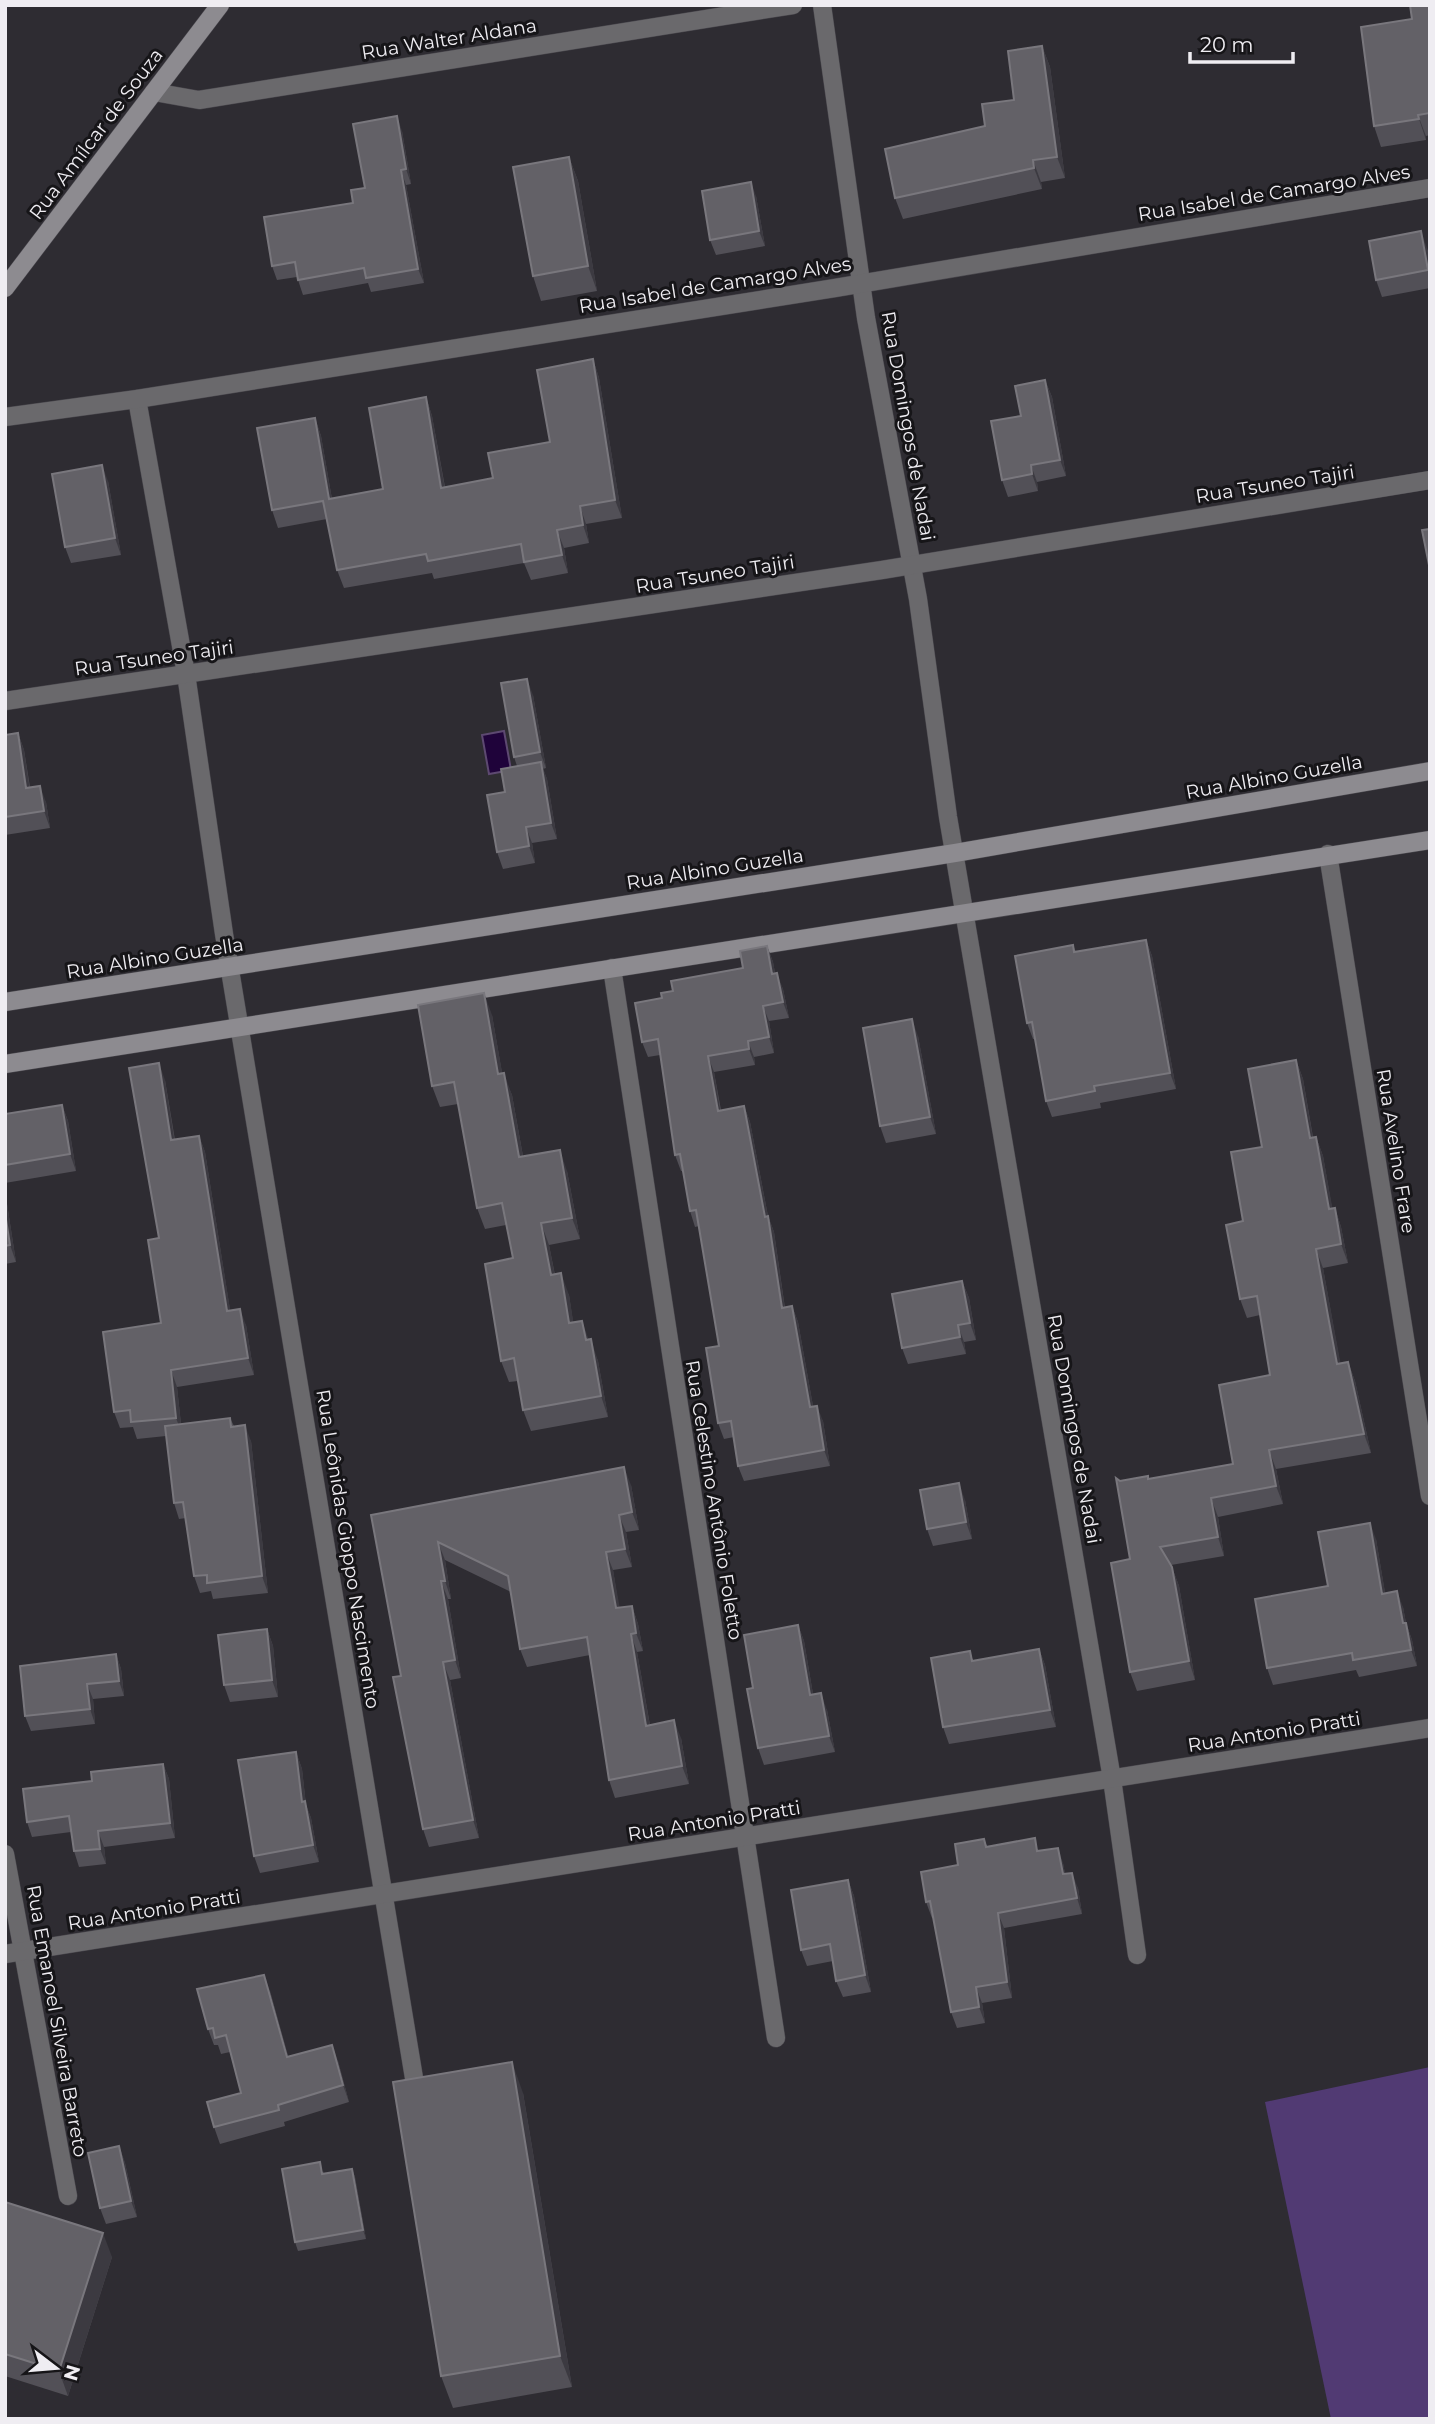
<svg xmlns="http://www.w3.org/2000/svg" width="1435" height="2424" font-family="Montserrat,sans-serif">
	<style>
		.green { fill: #513a73 }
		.water { fill: #1f033a; stroke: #5d4971; stroke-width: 2 }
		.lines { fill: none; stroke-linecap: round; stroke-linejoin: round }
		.street-casing { stroke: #49474d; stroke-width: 19 }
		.secondary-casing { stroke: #49474d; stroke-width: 19 }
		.street { stroke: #6a696c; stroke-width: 18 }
		.secondary { stroke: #8d8b90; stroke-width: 18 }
		.wall { fill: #525057 }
		.shaded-wall { fill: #3c3a41 }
		.building { fill: #636167; stroke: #79777d; stroke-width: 2 }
		.labels { text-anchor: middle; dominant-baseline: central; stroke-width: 6; stroke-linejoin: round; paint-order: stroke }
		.street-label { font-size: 19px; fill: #efedf2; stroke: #161518 }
	</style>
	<rect width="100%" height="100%" fill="#2e2c32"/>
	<polygon class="green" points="1430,2067 1430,2419 1331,2419 1265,2102"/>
	<polygon class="water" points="504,731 511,770 489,774 482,735"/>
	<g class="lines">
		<defs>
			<g id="street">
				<polyline points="822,5 866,318 918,599 948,817 1112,1779 1137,1955"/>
				<polyline points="154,92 199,100 793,5"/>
				<polyline points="137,399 186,674 224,934 414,2078"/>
				<polyline points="5,417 137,399 835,288 1430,188"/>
				<polyline points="5,701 882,570 1430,480"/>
				<polyline points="1328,854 1430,1496"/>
				<polyline points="612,968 776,2038"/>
				<polyline points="5,1854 68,2196"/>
				<polyline points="5,1954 1430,1728"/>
			</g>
			<g id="secondary">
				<polyline points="5,288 220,5"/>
				<polyline points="5,1002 955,853 1430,771"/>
				<polyline points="5,1064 1430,840"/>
			</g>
		</defs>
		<use href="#street" class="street-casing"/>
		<use href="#secondary" class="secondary-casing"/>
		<use href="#street" class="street"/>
		<use href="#secondary" class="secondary"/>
	</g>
	<g class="wall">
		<polygon points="1430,5 1430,135 1426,136 1426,140 1381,147 1374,126 1412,19"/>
		<polygon points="1042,46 1050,67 1065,178 1041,182 1042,189 903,219 895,198 985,126 1014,100"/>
		<polygon points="402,131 411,184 406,185 424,283 371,292 368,283 303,295 297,277 277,280 272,266 353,203"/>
		<polygon points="569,157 578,181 597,291 541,301 533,276"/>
		<polygon points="756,196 765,246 716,255 710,240"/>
		<polygon points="1427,248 1430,262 1430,288 1382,297 1376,280"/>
		<polygon points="593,359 599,378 622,518 586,524 589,543 564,548 568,573 531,580 524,563 434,579 432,573 344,588 337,570 327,519 278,528 272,510 315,418 321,436 332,499 383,489 426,397 432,416 445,487 493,478 550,442"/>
		<polygon points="1045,380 1052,397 1066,476 1037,482 1038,491 1008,497 1002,480 1021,416"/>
		<polygon points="108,481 121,555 71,563 65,547"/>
		<polygon points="533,695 546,768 543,769 547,779 557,839 532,843 535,863 503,869 497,852 505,792 517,766 514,757"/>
		<polygon points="18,733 24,750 30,787 46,802 50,828 5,835 5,735"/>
		<polygon points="1146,940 1152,956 1176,1089 1100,1103 1101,1108 1052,1117 1046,1101 1035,1039 1033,1039 1027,1023 1073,945 1076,952"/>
		<polygon points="767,946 773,962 775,973 783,989 789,1018 769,1021 774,1053 754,1057 755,1065 714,1072 721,1110 744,1106 750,1122 768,1216 774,1232 785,1308 792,1306 798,1322 813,1406 823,1421 830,1466 744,1481 738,1466 734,1437 724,1439 718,1423 719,1346 699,1226 695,1227 690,1211 683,1171 681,1171 675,1155 660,1055 648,1057 642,1042 662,998 673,991 743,968"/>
		<polygon points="492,1015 502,1073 512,1095 523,1156 567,1171 580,1239 549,1245 555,1275 569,1295 573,1322 589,1339 598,1361 608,1417 531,1431 523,1410 518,1381 509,1382 501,1361 513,1258 506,1225 485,1229 477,1208 458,1104 440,1107 432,1086"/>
		<polygon points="918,1036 936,1134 886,1143 880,1126"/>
		<polygon points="1296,1060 1303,1079 1313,1137 1316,1137 1323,1156 1332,1208 1335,1208 1341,1227 1348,1263 1323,1268 1335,1335 1340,1363 1348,1362 1355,1381 1371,1453 1276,1469 1283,1504 1218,1517 1224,1556 1171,1565 1179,1586 1195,1680 1137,1691 1130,1672 1130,1559 1120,1481 1149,1479 1233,1464 1270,1375 1260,1315 1247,1318 1240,1299 1262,1147"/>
		<polygon points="165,1080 175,1140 199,1136 205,1152 230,1310 246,1325 254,1375 177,1387 181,1424 230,1418 234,1426 251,1441 268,1593 213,1599 211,1591 200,1593 194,1576 186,1518 179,1519 174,1503 166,1436 137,1439 133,1427 120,1428 114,1412 161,1323 159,1238"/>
		<polygon points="62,1105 68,1121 76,1171 5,1183 5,1114"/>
		<polygon points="5,1191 16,1262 5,1264"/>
		<polygon points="962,1281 969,1298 976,1340 964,1342 966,1354 908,1364 902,1348"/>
		<polygon points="631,1485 639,1530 626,1532 632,1567 613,1570 619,1608 632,1606 638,1624 643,1651 637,1652 650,1725 681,1738 689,1784 615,1798 609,1780 590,1655 527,1667 520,1649 511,1592 445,1560 451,1599 448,1599 461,1678 450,1680 479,1838 429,1847 423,1829 401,1676 371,1515"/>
		<polygon points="965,1500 972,1539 933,1546 927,1529"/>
		<polygon points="1376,1539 1385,1593 1403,1607 1406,1623 1412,1640 1417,1666 1359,1677 1356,1670 1273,1685 1267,1668 1328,1586"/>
		<polygon points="798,1625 804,1641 813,1694 827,1710 835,1752 764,1765 758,1748 753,1688"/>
		<polygon points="267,1629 273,1646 278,1697 230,1702 224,1685"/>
		<polygon points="1039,1649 1045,1665 1056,1727 949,1744 943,1727 970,1651 973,1661"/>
		<polygon points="116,1654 121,1669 124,1696 93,1699 95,1724 31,1731 25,1716"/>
		<polygon points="296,1752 302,1769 306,1805 311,1818 319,1862 260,1873 254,1856"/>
		<polygon points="163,1764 169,1779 175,1838 104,1847 106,1864 79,1867 74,1851 71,1832 32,1837 27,1822 92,1781"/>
		<polygon points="984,1839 987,1846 1040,1851 1063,1863 1065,1874 1078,1888 1082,1914 1004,1928 1012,1998 982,2003 985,2023 957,2028 951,2012 933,1917 932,1918 926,1902 958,1865"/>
		<polygon points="848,1880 854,1896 871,1992 843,1997 836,1981 833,1961 807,1966 801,1950"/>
		<polygon points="270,1991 288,2056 338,2061 349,2102 284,2122 285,2126 220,2144 214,2127 241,2093 230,2052 221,2054 218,2045 214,2045 208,2029"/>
		<polygon points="523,2093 572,2387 453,2408 441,2376"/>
		<polygon points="119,2146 125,2163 137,2217 106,2224 100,2208"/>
		<polygon points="352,2169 355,2177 366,2239 298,2251 295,2242 323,2171 324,2174"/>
		<polygon points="5,2202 112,2257 68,2396 5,2376"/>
	</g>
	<g class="shaded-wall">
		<polygon points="1042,46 1050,67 1065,178 1057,157"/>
		<polygon points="1418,115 1426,136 1426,140 1419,119"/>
		<polygon points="397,116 402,131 411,184 406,169"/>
		<polygon points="569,157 578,181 597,291 588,266"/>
		<polygon points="1033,160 1041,182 1042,189 1034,168"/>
		<polygon points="401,170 406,185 424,283 418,269"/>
		<polygon points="751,182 756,196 765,246 759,231"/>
		<polygon points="1421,231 1427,248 1430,262 1430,274"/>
		<polygon points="593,359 599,378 622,518 615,500"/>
		<polygon points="1045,380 1052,397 1066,476 1060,460"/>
		<polygon points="426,397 432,416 448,506 441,488"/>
		<polygon points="315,418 321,436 335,517 329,499"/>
		<polygon points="102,465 108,481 121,555 115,538"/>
		<polygon points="1031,465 1037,482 1038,491 1032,474"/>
		<polygon points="580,506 586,524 589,543 583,525"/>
		<polygon points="557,530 564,548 568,573 562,555"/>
		<polygon points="527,679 533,695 546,768 540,752"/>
		<polygon points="18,733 24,750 32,804 26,788"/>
		<polygon points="541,762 547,779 557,839 551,823"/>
		<polygon points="40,786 46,802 50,828 44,811"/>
		<polygon points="526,827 532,843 535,863 529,846"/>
		<polygon points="1146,940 1152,956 1176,1089 1170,1073"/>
		<polygon points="767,946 773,962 778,989 772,974"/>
		<polygon points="777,973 783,989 789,1018 783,1002"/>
		<polygon points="484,993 492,1015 506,1095 498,1074"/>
		<polygon points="763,1006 769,1021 774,1053 769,1037"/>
		<polygon points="912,1019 918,1036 936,1134 930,1117"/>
		<polygon points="748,1041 754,1057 755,1065 749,1049"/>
		<polygon points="708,1056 714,1072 723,1127 718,1111"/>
		<polygon points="1296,1060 1303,1079 1316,1157 1310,1138"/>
		<polygon points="159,1063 165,1080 177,1157 171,1140"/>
		<polygon points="504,1073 512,1095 527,1179 519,1157"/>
		<polygon points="62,1105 68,1121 76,1171 70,1154"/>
		<polygon points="744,1106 750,1122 770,1227 768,1216 774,1232 787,1324 782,1308"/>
		<polygon points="199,1136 205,1152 233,1328 227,1311"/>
		<polygon points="1316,1137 1323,1156 1336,1228 1329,1209"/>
		<polygon points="560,1150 567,1171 580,1239 572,1218"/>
		<polygon points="5,1191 16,1262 10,1245 5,1213"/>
		<polygon points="1335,1208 1341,1227 1348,1263 1341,1244"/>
		<polygon points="541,1223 549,1245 559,1297 551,1275"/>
		<polygon points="1316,1249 1323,1268 1344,1382 1337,1364"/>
		<polygon points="561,1273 569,1295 577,1345 569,1323"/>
		<polygon points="962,1281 969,1298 976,1340 970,1323"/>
		<polygon points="792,1306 798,1322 816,1423 810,1407"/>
		<polygon points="240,1309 246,1325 254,1375 248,1358"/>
		<polygon points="582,1321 590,1343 586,1340"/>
		<polygon points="958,1325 964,1342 966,1354 960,1337"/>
		<polygon points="591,1339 598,1361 608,1417 601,1396"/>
		<polygon points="1348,1362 1355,1381 1371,1453 1364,1434"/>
		<polygon points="171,1370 177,1387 182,1434 176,1418"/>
		<polygon points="817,1406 823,1421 830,1466 824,1450"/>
		<polygon points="245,1425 251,1441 268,1593 262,1576"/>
		<polygon points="1269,1450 1276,1469 1283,1504 1276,1486"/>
		<polygon points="624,1467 631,1485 639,1530 632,1512"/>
		<polygon points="959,1483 965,1500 972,1539 966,1522"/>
		<polygon points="1211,1498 1218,1517 1224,1556 1218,1537"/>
		<polygon points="619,1515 626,1532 632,1567 625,1549"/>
		<polygon points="1370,1523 1376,1539 1388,1610 1382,1594"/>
		<polygon points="438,1542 445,1560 451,1599 445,1581"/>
		<polygon points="606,1552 613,1570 623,1626 616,1608"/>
		<polygon points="1172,1567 1179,1586 1195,1680 1189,1661"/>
		<polygon points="441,1581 448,1599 461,1678 455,1660"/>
		<polygon points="1397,1591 1403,1607 1409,1640 1403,1623"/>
		<polygon points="632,1606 638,1624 643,1651 636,1633"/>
		<polygon points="1406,1623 1412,1640 1417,1666 1411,1650"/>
		<polygon points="798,1625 804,1641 816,1712 810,1695"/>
		<polygon points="267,1629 273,1646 278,1697 272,1680"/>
		<polygon points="631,1634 637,1652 653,1743 646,1726"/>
		<polygon points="1039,1649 1045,1665 1056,1727 1050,1710"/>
		<polygon points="116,1654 121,1669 124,1696 119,1681"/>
		<polygon points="443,1662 450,1680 479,1838 473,1820"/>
		<polygon points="87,1684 93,1699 95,1724 90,1709"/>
		<polygon points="821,1693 827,1710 835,1752 829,1736"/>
		<polygon points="674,1720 681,1738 689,1784 682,1766"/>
		<polygon points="296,1752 302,1769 306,1805 311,1818 319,1862 313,1845 302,1802"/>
		<polygon points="163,1764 169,1779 175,1838 170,1823"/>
		<polygon points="98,1831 104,1847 106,1864 100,1849"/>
		<polygon points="1058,1848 1063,1863 1068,1890 1063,1874"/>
		<polygon points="1072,1873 1078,1888 1082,1914 1077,1898"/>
		<polygon points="848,1880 854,1896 871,1992 865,1975"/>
		<polygon points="998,1913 1004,1928 1012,1998 1007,1982"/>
		<polygon points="264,1975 270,1991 293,2073 287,2057"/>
		<polygon points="976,1987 982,2003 985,2023 979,2007"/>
		<polygon points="332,2045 338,2061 349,2102 343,2085"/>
		<polygon points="512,2062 523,2093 572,2387 560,2356"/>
		<polygon points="119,2146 125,2163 137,2217 131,2201"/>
		<polygon points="352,2169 355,2177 366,2239 363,2230"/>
		<polygon points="103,2233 112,2257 68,2396 59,2371"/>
	</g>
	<g class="building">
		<polygon points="1410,5 1430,5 1430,113 1418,115 1419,119 1374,126 1361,27 1412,19"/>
		<polygon points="1042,46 1057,157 1033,160 1034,168 895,198 885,149 985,126 982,104 1014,100 1008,51"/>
		<polygon points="397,116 406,169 401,170 418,269 366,278 364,268 298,280 295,262 272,266 264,217 353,203 351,190 365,188 353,124"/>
		<polygon points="569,157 588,266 533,276 513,167"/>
		<polygon points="751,182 759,231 710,240 702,191"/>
		<polygon points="1421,231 1428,270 1376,280 1369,241"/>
		<polygon points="593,359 615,500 580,506 583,525 557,530 562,555 524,562 521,544 428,561 426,554 337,570 323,501 272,510 257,428 315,418 329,499 383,489 369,408 426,397 441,488 493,478 488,453 550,442 537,370"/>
		<polygon points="1045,380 1060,460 1031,465 1032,474 1002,480 991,421 1021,416 1015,386"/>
		<polygon points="102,465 115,538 65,547 52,474"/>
		<polygon points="1430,529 1430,570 1422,530"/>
		<polygon points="527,679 540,752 514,757 501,683"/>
		<polygon points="18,733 26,788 40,786 44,811 5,817 5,735"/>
		<polygon points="541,762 551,823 526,827 529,846 497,852 487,795 505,792 501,769"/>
		<polygon points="1146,940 1170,1073 1094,1086 1095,1091 1046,1101 1032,1022 1027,1023 1015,956 1073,945 1074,952"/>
		<polygon points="767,946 772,974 777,973 783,1002 763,1006 769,1037 748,1041 749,1049 708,1056 718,1111 744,1106 765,1217 768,1216 782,1308 792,1306 810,1407 817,1406 824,1450 738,1466 731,1421 718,1423 706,1348 719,1346 696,1210 690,1211 680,1154 675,1155 658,1039 642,1042 635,1003 662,998 661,993 673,991 671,981 743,968 740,951"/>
		<polygon points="484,993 498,1074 504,1073 519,1157 560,1150 572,1218 541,1223 551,1275 561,1273 569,1323 582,1321 586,1340 591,1339 601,1396 523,1410 514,1358 501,1361 485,1264 513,1258 502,1203 477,1208 454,1082 432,1086 418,1005"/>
		<polygon points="912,1019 930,1117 880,1126 863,1028"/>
		<polygon points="1296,1060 1310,1138 1316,1137 1329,1209 1335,1208 1341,1244 1316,1249 1328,1316 1337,1364 1348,1362 1364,1434 1269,1450 1276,1486 1211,1498 1218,1537 1160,1547 1172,1567 1189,1661 1130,1672 1111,1563 1130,1559 1116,1478 1120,1481 1148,1476 1148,1479 1233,1464 1219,1385 1270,1375 1257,1296 1240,1299 1226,1225 1243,1221 1231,1152 1262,1147 1248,1069"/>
		<polygon points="159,1063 171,1140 199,1136 227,1311 240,1309 248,1358 171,1370 176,1418 131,1422 130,1410 114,1412 103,1332 161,1323 148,1240 159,1238 129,1068"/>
		<polygon points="62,1105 70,1154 5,1165 5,1114"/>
		<polygon points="5,1213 10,1245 5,1246"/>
		<polygon points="962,1281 970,1323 958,1325 960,1337 902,1348 892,1294"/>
		<polygon points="230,1418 231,1427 245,1425 262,1576 207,1583 207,1575 194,1576 183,1502 174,1503 165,1426"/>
		<polygon points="624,1467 632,1512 619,1515 625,1549 606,1552 616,1608 632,1606 636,1633 631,1634 646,1726 674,1720 682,1766 609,1780 587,1637 520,1649 508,1576 438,1542 445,1581 441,1581 455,1660 443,1662 473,1820 423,1829 393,1677 401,1676 371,1515"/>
		<polygon points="959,1483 966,1522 927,1529 920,1490"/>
		<polygon points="1370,1523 1382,1594 1397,1591 1403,1623 1406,1623 1411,1650 1353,1660 1352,1653 1267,1668 1255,1599 1328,1586 1318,1532"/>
		<polygon points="798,1625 810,1695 821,1693 829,1736 758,1748 747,1689 753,1688 744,1635"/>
		<polygon points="267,1629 272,1680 224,1685 218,1635"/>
		<polygon points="1039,1649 1050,1710 943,1727 931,1658 970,1651 972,1661"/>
		<polygon points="116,1654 119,1681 87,1684 90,1709 25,1716 20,1666"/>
		<polygon points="296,1752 302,1802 305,1801 313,1845 254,1856 238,1760"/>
		<polygon points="163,1764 170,1823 98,1831 100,1849 74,1851 69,1816 27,1822 23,1789 92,1781 91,1772"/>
		<polygon points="1035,1838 1037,1851 1058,1848 1063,1874 1072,1873 1077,1898 998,1913 1007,1982 976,1987 979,2007 951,2012 930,1901 926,1902 921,1872 958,1865 955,1844 984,1839 986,1847"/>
		<polygon points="848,1880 865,1975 836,1981 830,1944 801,1950 791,1890"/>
		<polygon points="264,1975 287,2057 332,2045 343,2085 278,2105 279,2110 214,2127 207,2102 241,2093 226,2035 215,2038 213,2028 208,2029 197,1989"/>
		<polygon points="512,2062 560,2356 441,2376 393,2082"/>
		<polygon points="119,2146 131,2201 100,2208 88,2153"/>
		<polygon points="320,2162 322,2174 352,2169 363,2230 295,2242 282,2169"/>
		<polygon points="5,2202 103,2233 59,2371 5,2354"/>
	</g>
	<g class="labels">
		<g class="street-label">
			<text transform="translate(449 39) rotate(-9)">Rua Walter Aldana</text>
			<text transform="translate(96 134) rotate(-53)">Rua Amílcar de Souza</text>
			<text transform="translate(1274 193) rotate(-9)">Rua Isabel de Camargo Alves</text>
			<text transform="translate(715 285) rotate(-9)">Rua Isabel de Camargo Alves</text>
			<text transform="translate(908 426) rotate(80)">Rua Domingos de Nadai</text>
			<text transform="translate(1275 484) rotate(-9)">Rua Tsuneo Tajiri</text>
			<text transform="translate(715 574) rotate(-9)">Rua Tsuneo Tajiri</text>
			<text transform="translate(154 658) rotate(-8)">Rua Tsuneo Tajiri</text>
			<text transform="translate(1274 777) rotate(-10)">Rua Albino Guzella</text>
			<text transform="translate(715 869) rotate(-9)">Rua Albino Guzella</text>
			<text transform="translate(155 958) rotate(-9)">Rua Albino Guzella</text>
			<text transform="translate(1396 1151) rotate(81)">Rua Avelino Frare</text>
			<text transform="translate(1074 1429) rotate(80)">Rua Domingos de Nadai</text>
			<text transform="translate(714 1500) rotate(81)">Rua Celestino Antônio Foletto</text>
			<text transform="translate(348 1549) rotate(81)">Rua Leônidas Gioppo Nascimento</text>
			<text transform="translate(1274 1732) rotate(-9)">Rua Antonio Pratti</text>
			<text transform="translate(714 1821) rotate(-9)">Rua Antonio Pratti</text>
			<text transform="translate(154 1910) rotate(-9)">Rua Antonio Pratti</text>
			<text transform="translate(57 2021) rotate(80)">Rua Emanoel Silveira Barreto</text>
		</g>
	</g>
	<rect width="1435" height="2424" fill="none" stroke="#efedf2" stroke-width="14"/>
	<g transform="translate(56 2368) rotate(106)" stroke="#161518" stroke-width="5" paint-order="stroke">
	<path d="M0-5L12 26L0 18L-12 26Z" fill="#efedf2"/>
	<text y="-10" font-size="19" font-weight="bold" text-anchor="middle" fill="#efedf2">N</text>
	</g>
	<path d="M1190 52v10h103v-10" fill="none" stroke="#efedf2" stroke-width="3.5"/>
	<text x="1200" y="52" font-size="21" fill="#efedf2" stroke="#161518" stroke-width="5" paint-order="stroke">20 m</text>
</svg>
